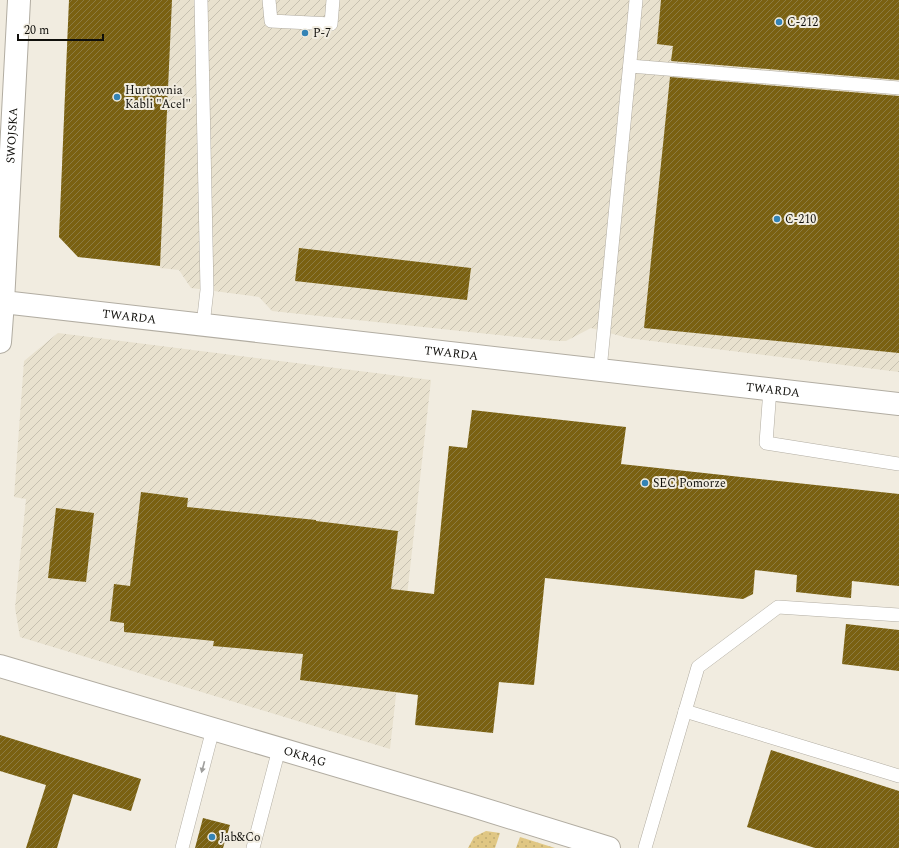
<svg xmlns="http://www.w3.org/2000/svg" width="899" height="848" font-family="Spectral,serif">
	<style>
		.industrial { fill: url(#industrial-furrows) }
		.grass { fill: url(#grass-dots) }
		.building { fill: url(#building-hatch) }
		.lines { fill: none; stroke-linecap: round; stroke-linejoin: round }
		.lane-casing { stroke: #b2ada2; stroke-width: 14 }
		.street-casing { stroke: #b2ada2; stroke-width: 24 }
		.lane { stroke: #fff; stroke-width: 13 }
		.street { stroke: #fff; stroke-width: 22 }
		.oneway { fill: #9f9f9d }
		.poi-dot { fill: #3483b5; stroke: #f1ece0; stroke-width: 1.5 }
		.labels { text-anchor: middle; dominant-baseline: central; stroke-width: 4; stroke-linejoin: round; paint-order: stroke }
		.poi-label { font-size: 12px; fill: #100f0b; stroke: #f1ece0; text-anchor: start }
		.street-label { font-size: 12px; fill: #100f0b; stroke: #f1ece0 }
	</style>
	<defs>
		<pattern id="industrial-furrows" width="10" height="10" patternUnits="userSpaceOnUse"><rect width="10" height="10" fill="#e8e1ce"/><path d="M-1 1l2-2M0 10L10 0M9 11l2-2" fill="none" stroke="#c6c0b0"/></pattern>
		<pattern id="grass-dots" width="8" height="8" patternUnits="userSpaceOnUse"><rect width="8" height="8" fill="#e0c784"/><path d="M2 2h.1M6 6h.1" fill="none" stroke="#bfaa71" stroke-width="1.8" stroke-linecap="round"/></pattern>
		<pattern id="building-hatch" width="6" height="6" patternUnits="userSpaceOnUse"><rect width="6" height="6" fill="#7a6112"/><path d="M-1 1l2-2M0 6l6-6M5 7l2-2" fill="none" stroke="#8c7b43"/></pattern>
	</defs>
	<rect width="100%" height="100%" fill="#f1ece0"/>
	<g class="industrial">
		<polygon points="69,0 899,0 899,372 628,338 591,328 566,341 556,341 272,311 259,297 191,288 179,270 160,268 160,266 78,257 59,237"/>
		<polygon points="58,333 431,380 390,749 20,637 15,608 26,499 14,497 24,361"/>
	</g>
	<g class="grass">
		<polygon points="486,831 500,833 495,848 468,848 474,837"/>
		<polygon points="520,837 555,848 516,848"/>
	</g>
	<g class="building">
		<polygon points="69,0 172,0 160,266 78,257 59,237"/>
		<polygon points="661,0 899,0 899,80 671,61 673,46 657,44"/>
		<polygon points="670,77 899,96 899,353 644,328"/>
		<polygon points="299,248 471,268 467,300 295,281"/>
		<polygon points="472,410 626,427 621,464 899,494 899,586 852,581 851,598 796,592 797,575 755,570 753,594 743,599 545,578 534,685 499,682 493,733 415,725 418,695 300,680 303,654 213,646 214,641 124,632 124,623 110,621 114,584 130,586 141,492 188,498 187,507 316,520 316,521 398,531 391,589 434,594 449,446 467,448"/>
		<polygon points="56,508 94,513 86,582 48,578"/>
		<polygon points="846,624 899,630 899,671 842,664"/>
		<polygon points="0,735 141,779 131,811 73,794 57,848 26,848 46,785 0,771"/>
		<polygon points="771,750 899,791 899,848 815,848 747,827"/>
		<polygon points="203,818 230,825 223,848 195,848"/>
	</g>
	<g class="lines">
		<defs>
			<g id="lane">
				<polyline points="201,0 207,290 203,325"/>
				<polyline points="269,0 271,21 331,24 333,0"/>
				<polyline points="630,66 899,88"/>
				<polyline points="600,370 636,0"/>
				<polyline points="770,389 766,443 899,464"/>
				<polyline points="685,711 899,776"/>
				<polyline points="182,848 213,729"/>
				<polyline points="253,848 279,749"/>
				<polyline points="645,848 698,667 778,607 899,615"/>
			</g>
			<g id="street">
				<path id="s1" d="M3,302L899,404"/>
				<path id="s2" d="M0,342L3,302L19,0"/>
				<path id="s3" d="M0,666L470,805L609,848"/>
			</g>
		</defs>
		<use href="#lane" class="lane-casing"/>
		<use href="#street" class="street-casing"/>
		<use href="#lane" class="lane"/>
		<use href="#street" class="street"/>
	</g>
	<defs><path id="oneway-solid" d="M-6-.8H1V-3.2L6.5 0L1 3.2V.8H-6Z"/></defs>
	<use class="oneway" href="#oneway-solid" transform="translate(203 767) rotate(105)"/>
	<g class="poi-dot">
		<circle cx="779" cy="22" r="4"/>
		<circle cx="305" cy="33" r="4"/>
		<circle cx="117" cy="97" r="4"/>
		<circle cx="777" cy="219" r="4"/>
		<circle cx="645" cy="483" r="4"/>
		<circle cx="212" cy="837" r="4"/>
	</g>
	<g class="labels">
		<g class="poi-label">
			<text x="787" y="22">C-212</text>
			<text x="313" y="33">P-7</text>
			<text x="125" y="90">Hurtownia<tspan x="125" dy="14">Kabli "Acel"</tspan></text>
			<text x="785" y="219">C-210</text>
			<text x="653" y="483">SEC Pomorze</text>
			<text x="220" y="837">Jab&amp;Co</text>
		</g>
		<g class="street-label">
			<text stroke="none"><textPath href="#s2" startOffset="207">SWOJSKA</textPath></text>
			<text stroke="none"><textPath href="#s1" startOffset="127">TWARDA</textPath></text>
			<text stroke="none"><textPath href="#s1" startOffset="451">TWARDA</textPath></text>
			<text stroke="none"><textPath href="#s1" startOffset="775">TWARDA</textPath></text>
			<text stroke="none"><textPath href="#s3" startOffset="318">OKRĄG</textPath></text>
		</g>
	</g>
	<path d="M18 34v6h85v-6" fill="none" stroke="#100f0b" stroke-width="2"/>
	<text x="24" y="34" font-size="12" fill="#100f0b" stroke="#f1ece0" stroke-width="3" paint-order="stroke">20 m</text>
</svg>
